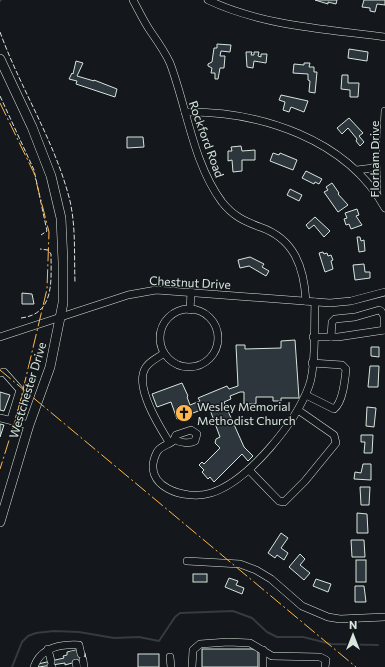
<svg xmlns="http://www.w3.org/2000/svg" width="385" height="667" font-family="Commissioner,sans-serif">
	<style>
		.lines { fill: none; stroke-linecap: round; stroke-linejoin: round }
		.stream { stroke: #363b3e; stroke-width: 2 }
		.building { fill: #2c363c; stroke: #d8e6dc }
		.minor-tunnel { stroke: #313739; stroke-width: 7; stroke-dasharray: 7 3.5; stroke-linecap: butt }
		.minor-casing { stroke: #d8e6dc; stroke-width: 8 }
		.major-casing { stroke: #d8e6dc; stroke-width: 10 }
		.minor { stroke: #14181c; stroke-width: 7 }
		.major { stroke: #14181c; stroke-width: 9 }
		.fence { stroke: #d8e6dc; stroke-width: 1; stroke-dasharray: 5 2; stroke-linecap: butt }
		.power { stroke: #ffb74d; stroke-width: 1; stroke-dasharray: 14 3 2 3; stroke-linecap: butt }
		.labels { text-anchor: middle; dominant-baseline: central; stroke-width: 3; stroke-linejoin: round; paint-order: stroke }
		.street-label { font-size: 12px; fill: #d8e6dc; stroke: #14181c }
		.poi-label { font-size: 12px; fill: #d8e6dc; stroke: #14181c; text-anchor: start }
	</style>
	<rect width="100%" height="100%" fill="#14181c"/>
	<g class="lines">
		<g class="stream">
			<polyline points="0,1 1,0"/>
			<polyline points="12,667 22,642 28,636 36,633 54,631 79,632 114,638 139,637 159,641 175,617 180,613 233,611 252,618 267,632 277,637 303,637 331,644 378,645"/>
		</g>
	</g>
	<g class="building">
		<polygon points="315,0 337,0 336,4 328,2 328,4"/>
		<polygon points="364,0 385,0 385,5 377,4 375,12 370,11 370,8 362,7"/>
		<polygon points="217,44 231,45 230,52 221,51 220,56 225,56 224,68 220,68 218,79 215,79 215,73 211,73 212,68 208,66 208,64 212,62 214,48 217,48"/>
		<polygon points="349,49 368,52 367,61 348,58"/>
		<polygon points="246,52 252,52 251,55 254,55 254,52 259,52 258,56 261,57 261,54 267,54 266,63 254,61 253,68 247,67"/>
		<polygon points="76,61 83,63 77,76 94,81 94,80 117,89 115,97 76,84 77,81 69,79 72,73 73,74"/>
		<polygon points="304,63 310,63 309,67 314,67 314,72 317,72 315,93 309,92 310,81 308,80 308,74 293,73 294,64 304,65"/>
		<polygon points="342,75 348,75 348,83 359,83 358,97 350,97 350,90 341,89"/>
		<polygon points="281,95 308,101 304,112 291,107 289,112 283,110 285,102 279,100"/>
		<polygon points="349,118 363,133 359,136 364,142 360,146 356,141 357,139 348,128 342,134 337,128"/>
		<polygon points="127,137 143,137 144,147 127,148"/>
		<polygon points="241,146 242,151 255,150 255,160 242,160 242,171 233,172 232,160 228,161 228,151 232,151 231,147"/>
		<polygon points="273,153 279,155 280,153 297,160 293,170 270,161"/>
		<polygon points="306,171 322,179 319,184 315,182 314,184 302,178"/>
		<polygon points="332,183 339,193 338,194 348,205 338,212 324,192 328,190 326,187"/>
		<polygon points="290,189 302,195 299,201 287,195"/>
		<polygon points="357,209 359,215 356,216 362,225 351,229 349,224 346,225 344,219 347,218 345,213"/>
		<polygon points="315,217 330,231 324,237 314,225 309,229 306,225"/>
		<polygon points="357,237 360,237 361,241 364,240 365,251 359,252"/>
		<polygon points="323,252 324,254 327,253 328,256 331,255 333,260 331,261 333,269 325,272 319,253"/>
		<polygon points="250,257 264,264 262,267 269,271 266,276 249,266 240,268 238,260"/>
		<polygon points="364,264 365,272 370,272 370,278 355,280 353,265"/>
		<polygon points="22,293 32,294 34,304 22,304"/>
		<polygon points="295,340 299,398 281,398 281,401 273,401 273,397 256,397 256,404 244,404 244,392 240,392 230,396 231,399 224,402 244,447 253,456 248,461 242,454 214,482 210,477 208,479 202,472 204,470 199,465 202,462 204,464 220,448 215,443 216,439 220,437 209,407 177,419 171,402 157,407 152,394 182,383 188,396 187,397 190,405 200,401 198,398 227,386 229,389 238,386 236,345 245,345 245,349 281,348 281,341"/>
		<polygon points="371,347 379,347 379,357 371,356"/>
		<polygon points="370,366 379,366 378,387 368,387"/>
		<polygon points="0,392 10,395 4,411 0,410"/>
		<polygon points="367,407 376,408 374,427 366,426"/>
		<polygon points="0,424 4,425 0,437"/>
		<polygon points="361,435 373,435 372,453 364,453 365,442 361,442"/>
		<polygon points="363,464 371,464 371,480 354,479 355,472 361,473"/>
		<polygon points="360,487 370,487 369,505 361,505"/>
		<polygon points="357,513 367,514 368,533 357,533"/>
		<polygon points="281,533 288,538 281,548 288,553 284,560 277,555 275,558 268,553"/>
		<polygon points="351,540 364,540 365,557 352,557"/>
		<polygon points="300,554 305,559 300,565 310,573 304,580 289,567"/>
		<rect x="356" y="560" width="10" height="22"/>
		<rect x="193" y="574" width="14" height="8"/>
		<polygon points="229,578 238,581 236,585 244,588 242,594 225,587"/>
		<polygon points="316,579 331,584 328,592 313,586"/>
		<polygon points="355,586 364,586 366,602 355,602"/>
		<rect x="202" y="649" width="56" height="18"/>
		<polygon points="76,650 77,655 85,653 86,659 65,665 65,663 39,667 38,664 64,658 63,656 67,655 67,652"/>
		<rect x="138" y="654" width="21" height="13"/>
	</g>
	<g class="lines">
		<polyline class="minor-tunnel" points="73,651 76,663"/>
		<defs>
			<g id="minor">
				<path d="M133,0C139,11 144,22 151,32C158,42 165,52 170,63C187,108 193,163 222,202C233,216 244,221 260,227C295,239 304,268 306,301"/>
				<path d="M208,0C263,26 326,29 385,37"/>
				<path d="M185,112C260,111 347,139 385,208"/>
				<polyline points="357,170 373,168 383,158"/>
				<polyline points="385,206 383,149 385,111"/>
				<circle cx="189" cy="338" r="29"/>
				<polyline points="190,310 191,292"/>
				<polyline points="0,337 128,295 156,290 330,303 351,301 385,292"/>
				<polyline points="313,337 338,337 385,330"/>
				<polyline points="331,337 332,322 335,319 355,317 379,310 381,311 384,316 384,330"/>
				<path d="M164,353C158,358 151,360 146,367C133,385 159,426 169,442"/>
				<polyline points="0,373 4,372 20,390 11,419"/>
				<path d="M306,395L334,409C343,402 345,380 346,369L342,365L312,363"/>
				<polyline points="0,418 29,425"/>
				<path d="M174,439C180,443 189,444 195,441L197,434L191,430L176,435C175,436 175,438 174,440C170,445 161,445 157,452C139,487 186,501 211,493C249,481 296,422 309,386C316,367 314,324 315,302"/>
				<polyline points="249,470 279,501 284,502 305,481 336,443 334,435 298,410"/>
				<polyline points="187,561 240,564 256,570 271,579 302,606 328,617 340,619 385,617"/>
				<polyline points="48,649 51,661"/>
				<polyline points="170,657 171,667"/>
				<polyline points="83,660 84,667"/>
				<polyline points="76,663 77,667"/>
				<polyline points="51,666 52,667"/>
				<path d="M34,667C41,647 60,644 79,645L81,654"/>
				<polyline points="192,667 193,650 200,644 228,642 250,643 272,656 320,657 326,660 325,667"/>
				<polyline points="263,667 263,650"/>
			</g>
			<polyline id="major" points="0,59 32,127 51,176 61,218 63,262 63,303 50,367 29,425 0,522"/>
		</defs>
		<use href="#minor" class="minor-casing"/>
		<use href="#major" class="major-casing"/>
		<use href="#minor" class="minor"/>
		<use href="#major" class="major"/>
		<g class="fence">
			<path d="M0,32C21,90 55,141 70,201C76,228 74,255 75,283"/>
			<polyline points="0,96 34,170 47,231 41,235"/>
			<path d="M21,318C55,314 51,281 51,254L48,250L40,249"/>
		</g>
		<g class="power">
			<polyline points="0,103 34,173 49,232 47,289 17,415 0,469"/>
			<polyline points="0,370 356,667"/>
		</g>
	</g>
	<defs>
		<symbol id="church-disc" viewBox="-11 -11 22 22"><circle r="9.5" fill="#ffb74d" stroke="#14181c"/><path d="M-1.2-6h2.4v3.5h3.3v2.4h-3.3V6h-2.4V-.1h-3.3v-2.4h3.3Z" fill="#111"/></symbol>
	</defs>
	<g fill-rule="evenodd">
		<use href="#church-disc" x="174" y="403" width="20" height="20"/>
	</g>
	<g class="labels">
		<g class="street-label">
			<text transform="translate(207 139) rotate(70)">Rockford Road</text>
			<text transform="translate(374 159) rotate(-90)">Florham Drive</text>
			<text transform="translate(190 282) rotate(3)">Chestnut Drive</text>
			<text transform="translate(27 390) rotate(-73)">Westchester Drive</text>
		</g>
		<g class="poi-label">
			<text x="197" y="406">Wesley Memorial<tspan x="197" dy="14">Methodist Church</tspan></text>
		</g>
	</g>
	<g transform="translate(353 635)" stroke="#14181c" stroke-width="3" paint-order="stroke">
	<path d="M0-3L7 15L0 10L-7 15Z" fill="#d8e6dc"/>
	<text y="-6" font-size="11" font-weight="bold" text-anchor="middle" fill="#d8e6dc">N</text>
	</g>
</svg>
